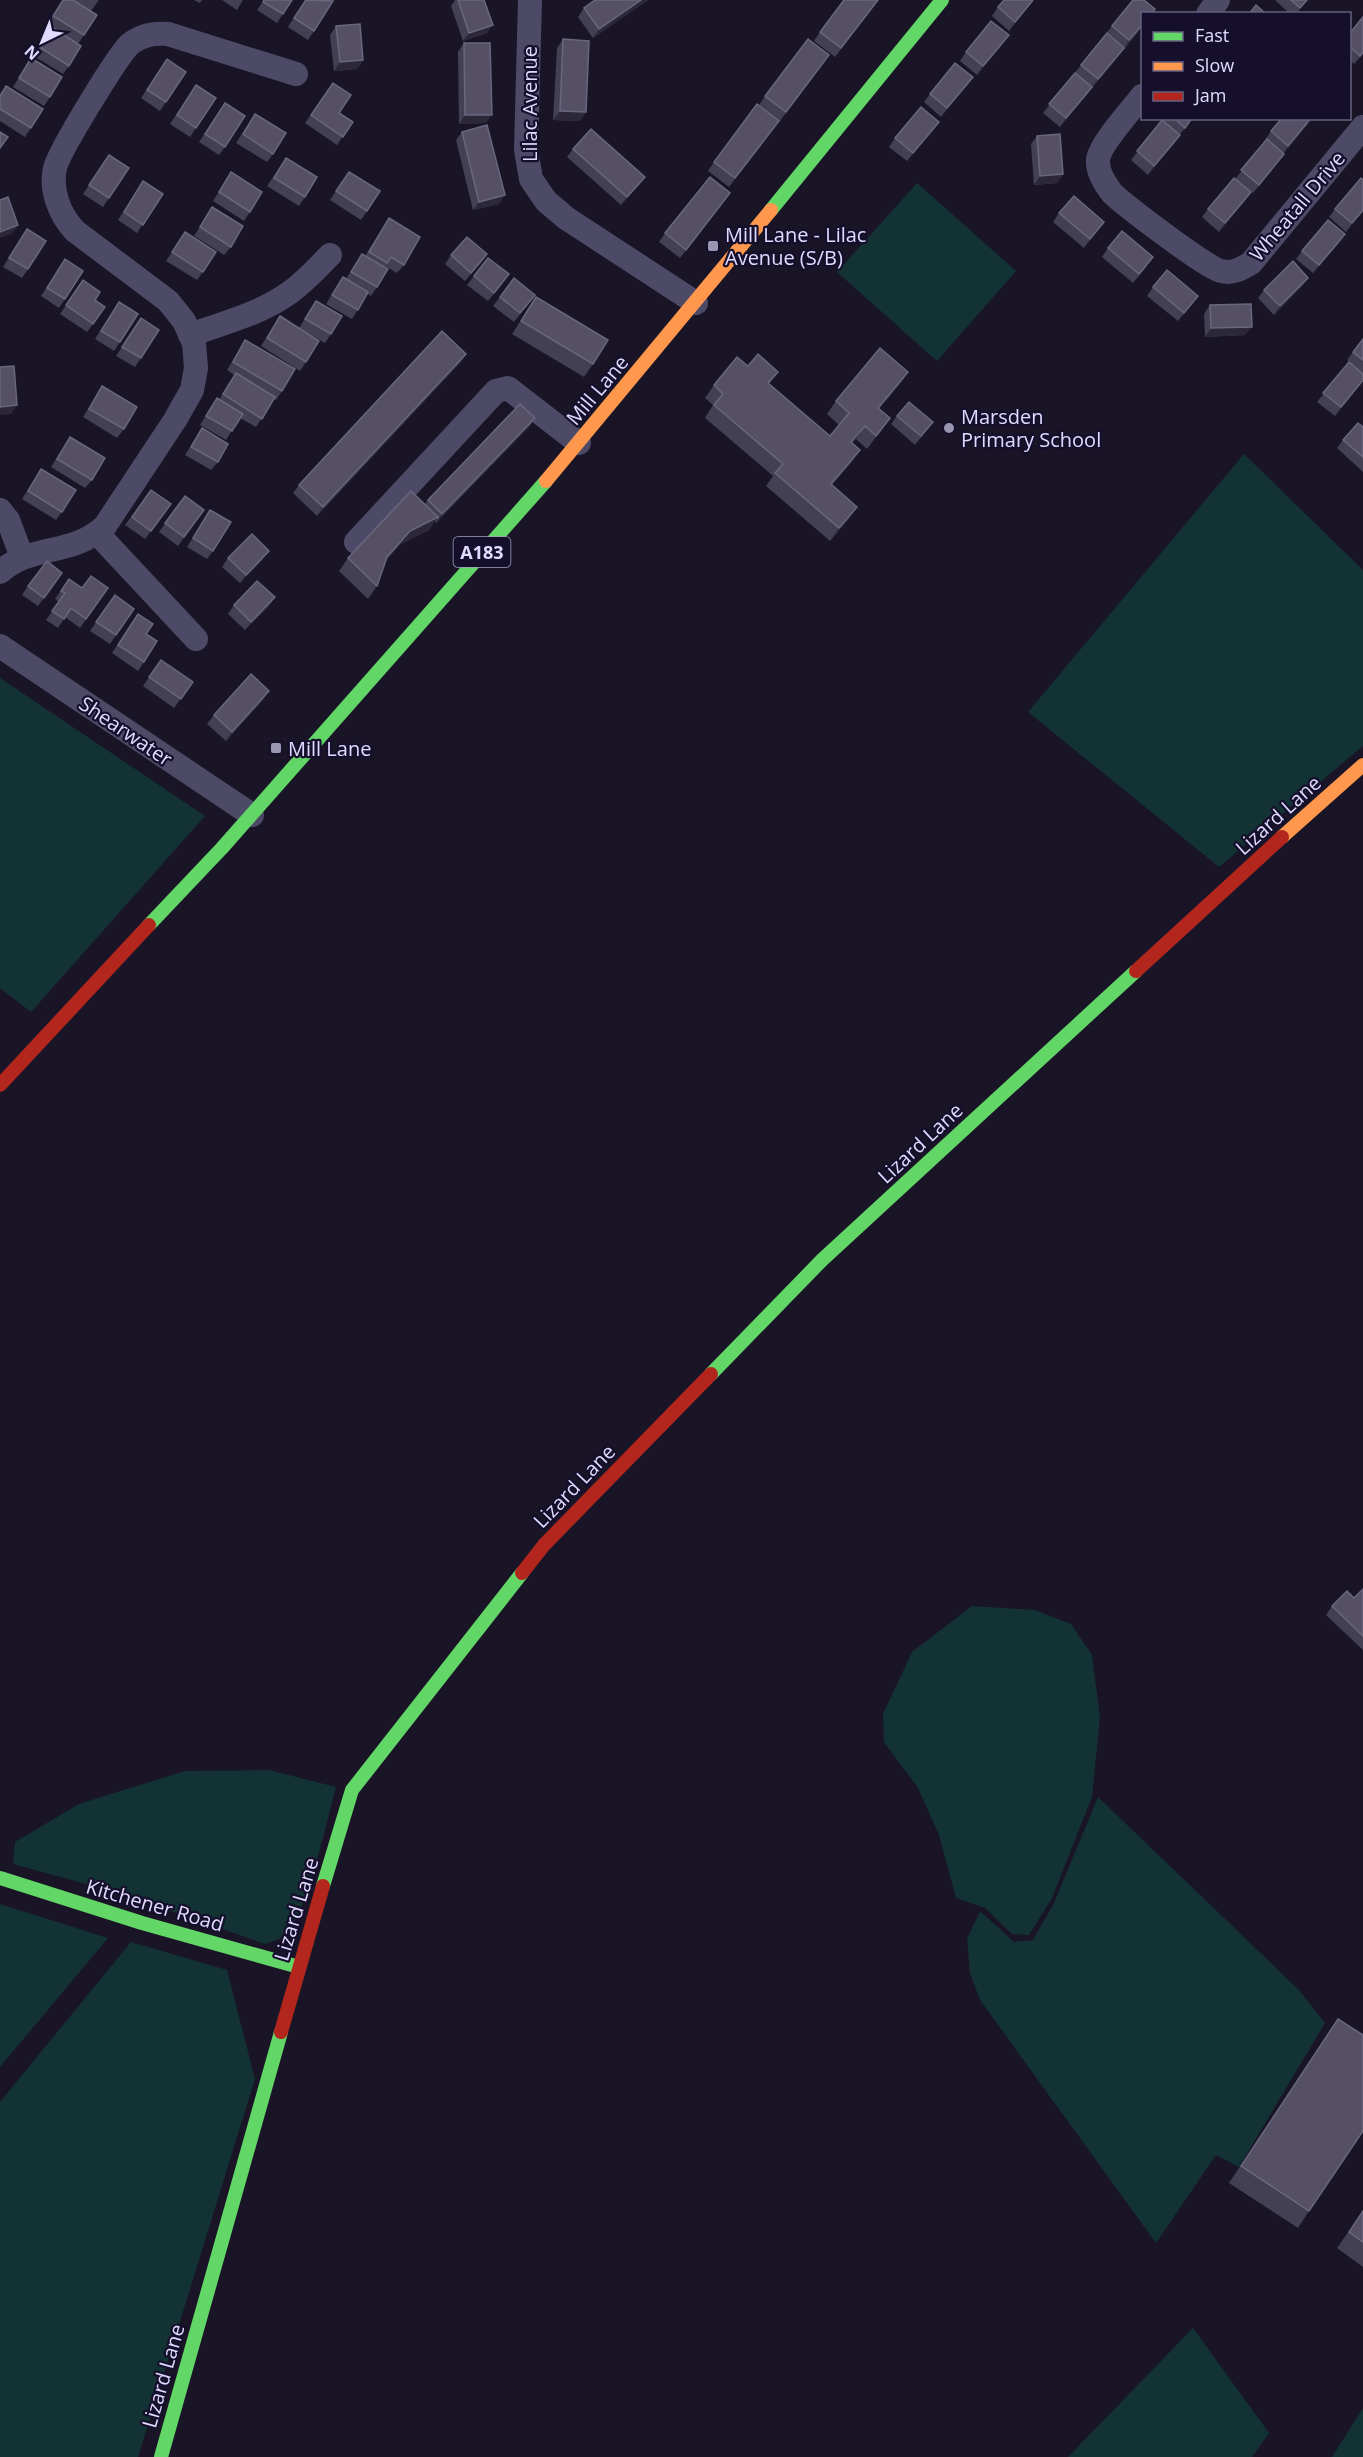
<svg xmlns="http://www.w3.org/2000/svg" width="1363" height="2457" font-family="'Open Sans',sans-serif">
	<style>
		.green { fill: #133234 }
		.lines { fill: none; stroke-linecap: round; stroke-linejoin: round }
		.street { stroke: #4d4a67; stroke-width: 24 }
		.fast { stroke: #63d668; stroke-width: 14 }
		.slow { stroke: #ff974d; stroke-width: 14 }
		.jam { stroke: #b3261e; stroke-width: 14 }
		.wall { fill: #444054 }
		.shaded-wall { fill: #2c283a }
		.building { fill: #555066; stroke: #6a667e; stroke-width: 1.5 }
		.poi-dot { fill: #9a95b3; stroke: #150f2c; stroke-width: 2 }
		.labels { text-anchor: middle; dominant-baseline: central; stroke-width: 4.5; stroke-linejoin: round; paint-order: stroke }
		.shield { fill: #150f2c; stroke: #a39dc0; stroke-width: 1.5 }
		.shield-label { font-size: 18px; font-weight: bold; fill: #e0daff }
		.street-label { font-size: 20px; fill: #e0daff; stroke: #150f2c }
		.poi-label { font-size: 20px; fill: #e0daff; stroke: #150f2c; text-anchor: start }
	</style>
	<rect width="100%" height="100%" fill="#191526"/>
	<g class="green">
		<polygon points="917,183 1016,271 937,361 837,272"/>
		<polygon points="1244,454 1363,570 1363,746 1219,867 1028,712"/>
		<polygon points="0,678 205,816 31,1012 0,988"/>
		<polygon points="972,1606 1035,1610 1071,1624 1092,1655 1100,1718 1092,1797 1052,1898 1029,1935 1012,1934 985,1908 956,1898 939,1835 918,1788 884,1742 883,1714 912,1652"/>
		<path d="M269,1770L336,1787C325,1827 312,1892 292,1927C286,1937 276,1941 265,1944L119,1893L13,1864L15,1842L79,1804L185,1771Z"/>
		<polygon points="1098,1797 1299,1990 1325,2023 1239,2167 1216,2155 1156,2243 980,2000 970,1973 967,1939 980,1911 1014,1942 1033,1940 1054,1903"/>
		<polygon points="0,1904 108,1938 0,2067"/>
		<polygon points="131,1942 227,1970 255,2079 138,2457 0,2457 0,2102"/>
		<polygon points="1193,2328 1269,2433 1252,2457 1068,2457"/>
		<polygon points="1363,2408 1363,2457 1332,2457"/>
	</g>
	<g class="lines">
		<g class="street">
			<polyline points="530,0 526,150 531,179 546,201 566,218 696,303"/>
			<polyline points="1208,14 1218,0"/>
			<path d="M1142,96C1132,109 1099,145 1098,160C1097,172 1105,184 1112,193C1123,204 1208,269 1221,271C1232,274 1241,269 1251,263L1363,127"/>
			<path d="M190,335C223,323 260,314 289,293C305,282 317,268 330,255"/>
			<polyline points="0,510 8,520 22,557"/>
			<polyline points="97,533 196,639"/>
			<polyline points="356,542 496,391 508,388 579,443"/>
			<path d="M0,572C33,543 71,557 105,526L175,420L192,390L196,368L194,343L184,321L168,301L75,231C60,215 50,191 55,168C59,151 117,57 129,45C141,35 153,33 168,34L296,74"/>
			<polyline points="0,646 252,815"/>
		</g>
		<g class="fast">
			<polyline points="771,210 942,0"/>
			<polyline points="149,925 222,848 546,481"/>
			<polyline points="711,1374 822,1260 1136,971"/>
			<polyline points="0,1878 142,1923 299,1967"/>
			<polyline points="323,1886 352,1790 522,1573"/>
			<polyline points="161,2457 281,2032"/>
		</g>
		<g class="slow">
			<polyline points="546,481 771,210"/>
			<polyline points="1282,837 1363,765"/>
		</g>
		<g class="jam">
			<polyline points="1136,971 1282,837"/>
			<polyline points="0,1085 149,925"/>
			<polyline points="522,1573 544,1545 711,1374"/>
			<polyline points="281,2032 323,1886"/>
		</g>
	</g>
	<g class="wall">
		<polygon points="63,0 84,35 78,44 69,66 63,74 32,55 50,26 47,25"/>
		<polygon points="74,0 99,0 91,11"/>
		<polygon points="194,0 202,0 200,3"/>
		<polygon points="222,0 243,0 237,10"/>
		<polygon points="264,0 283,14 277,23 257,10"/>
		<polygon points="305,0 314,31 308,40 288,27"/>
		<polygon points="455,0 484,0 487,33 463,41 451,6"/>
		<polygon points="648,0 593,38 578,17 584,8"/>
		<polygon points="878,0 835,57 814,41 820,32"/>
		<polygon points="1034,0 1009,31 992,16 998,7"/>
		<polygon points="1275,0 1307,0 1296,14 1290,14"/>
		<polygon points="1143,14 1143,26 1060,127 1043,113 1112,26"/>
		<polygon points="1363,17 1363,54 1354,64 1350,60 1350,33"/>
		<polygon points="336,26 363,60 357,69 334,71 330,35"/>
		<polygon points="1009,35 977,75 960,61 966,52"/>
		<polygon points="563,39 586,112 580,121 553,120 557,48"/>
		<polygon points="464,43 486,123 459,124 458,52"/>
		<polygon points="31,58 50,97 44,106 13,87"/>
		<polygon points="167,59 186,72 160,111 141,98"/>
		<polygon points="823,64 780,121 759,105 765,96"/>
		<polygon points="333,83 339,113 353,122 337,145 305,123"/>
		<polygon points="196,85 216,98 190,137 170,124"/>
		<polygon points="6,86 31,128 25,137 0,121 0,95"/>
		<polygon points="966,86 941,117 924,102 930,94"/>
		<polygon points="225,103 225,147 219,155 199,142"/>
		<polygon points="255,114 273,154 267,162 236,143"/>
		<polygon points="1164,118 1193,118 1148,175 1131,160"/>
		<polygon points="779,121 729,187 708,171 714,162"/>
		<polygon points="1308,124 1284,153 1284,154 1278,162 1253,193 1241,184 1251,192 1219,232 1202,217 1208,209 1235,179 1266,141 1265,140 1271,131"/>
		<polygon points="932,130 907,161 889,147 895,138"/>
		<polygon points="462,132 499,204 473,210 456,140"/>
		<polygon points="1037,136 1063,174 1057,183 1034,185 1031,144"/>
		<polygon points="573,149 645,177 639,185 621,205 567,157"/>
		<polygon points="109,155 129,168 103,207 83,194"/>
		<polygon points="286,158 305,197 299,206 267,186"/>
		<polygon points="231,172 250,212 244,221 213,201"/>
		<polygon points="349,172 367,211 361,220 330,200"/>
		<polygon points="1363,180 1363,211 1346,232 1329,217 1335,209"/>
		<polygon points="143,181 163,194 137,233 118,220"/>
		<polygon points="730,193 680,258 659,242 665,233"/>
		<polygon points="212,207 231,247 224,255 194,236"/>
		<polygon points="1059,213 1104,222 1084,248 1053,222"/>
		<polygon points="389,218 404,265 397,273 385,266 377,287 371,296 368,294 352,319 326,304 343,277 346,279 362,254 365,256"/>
		<polygon points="27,229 28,269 22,278 3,267"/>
		<polygon points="185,232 203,272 197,280 166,261"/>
		<polygon points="1339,243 1313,273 1296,259 1302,251"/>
		<polygon points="1108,248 1147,266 1133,283 1102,257"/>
		<polygon points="487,254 481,263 465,281 445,264 451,255"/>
		<polygon points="65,259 65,299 59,308 41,296"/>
		<polygon points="474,276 503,283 488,301 467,285"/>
		<polygon points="1308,278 1302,286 1274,315 1258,298 1264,290"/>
		<polygon points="83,280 95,300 105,307 87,332 60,314"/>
		<polygon points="1153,287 1198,296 1178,321 1147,296"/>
		<polygon points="500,297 529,303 514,322 493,306"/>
		<polygon points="536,297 593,364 584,377 512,334"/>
		<polygon points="316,301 331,334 325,343 299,328"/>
		<polygon points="119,302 120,342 114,351 95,339"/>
		<polygon points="1210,305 1245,335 1205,337 1204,314"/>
		<polygon points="280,316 306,362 300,371 261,346"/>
		<polygon points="141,318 141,358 135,367 116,356"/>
		<polygon points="1363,339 1363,381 1335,416 1317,402 1349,362 1347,360"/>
		<polygon points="245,340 282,391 276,400 274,399 256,427 240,418 226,440 200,425 211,407 217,398 219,400 234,375 227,370"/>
		<polygon points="466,354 460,363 317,516 293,493 299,485"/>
		<polygon points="748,366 778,372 769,384 830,436 839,425 827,414 836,401 908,372 899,385 879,409 890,418 881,431 867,449 856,439 852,443 851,463 832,485 857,507 848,520 830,541 766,486 773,476 705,418 713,405 705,398 714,385"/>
		<polygon points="102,386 124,429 117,438 83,417"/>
		<polygon points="897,416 933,422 915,445 891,424"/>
		<polygon points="535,418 529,427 436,523 435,521 429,530 401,544 385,561 377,586 368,599 339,571 348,558 425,504 428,500"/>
		<polygon points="1363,427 1363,472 1337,448 1343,440"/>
		<polygon points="202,428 218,462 211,470 185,455"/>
		<polygon points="70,437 92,480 85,488 51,467"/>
		<polygon points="41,469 62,512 56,520 22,499"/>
		<polygon points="151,490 171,504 145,539 125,525"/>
		<polygon points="185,496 204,510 178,546 159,532"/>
		<polygon points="210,510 213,551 207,559 187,547"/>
		<polygon points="228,558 263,559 240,583 222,567"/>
		<polygon points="62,573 38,606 22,595 28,586"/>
		<polygon points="69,579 82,588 108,588 80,628 65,617 58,628 46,620 59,602 55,599"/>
		<polygon points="115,595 134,609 110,644 90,631"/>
		<polygon points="275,597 269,606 245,630 228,614 234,605"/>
		<polygon points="132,622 146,634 144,662 138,671 112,653"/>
		<polygon points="161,660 193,682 174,708 143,686"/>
		<polygon points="263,700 226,741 207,724 214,715"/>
		<polygon points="1363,1589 1363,1650 1326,1615 1332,1606 1354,1598"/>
		<polygon points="1338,2019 1309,2211 1298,2228 1229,2183"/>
		<polygon points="1363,2211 1363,2267 1337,2248"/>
	</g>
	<g class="shaded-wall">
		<polygon points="641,0 648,0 593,38 599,29"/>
		<polygon points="1033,0 1034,0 1009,31 1015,22"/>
		<polygon points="1143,24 1143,26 1123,49 1129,40"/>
		<polygon points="493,25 487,33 463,41 469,33"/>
		<polygon points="1009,35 1003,44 977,75 983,66"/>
		<polygon points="1124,48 1118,57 1060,127 1066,118"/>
		<polygon points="363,60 357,69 334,71 340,62"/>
		<polygon points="973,77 966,86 941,117 947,108"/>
		<polygon points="560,111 586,112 580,121 553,120"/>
		<polygon points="465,115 492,115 486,123 459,124"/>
		<polygon points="1312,118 1308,124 1282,155 1288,146"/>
		<polygon points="1180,135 1174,144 1148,175 1154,166"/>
		<polygon points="1063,174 1057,183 1034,185 1040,176"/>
		<polygon points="645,177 639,185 621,205 627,197"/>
		<polygon points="1251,192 1245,201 1219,232 1225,223"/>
		<polygon points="505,195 499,204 473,210 479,202"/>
		<polygon points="1363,210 1363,211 1346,232 1352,223"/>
		<polygon points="1104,222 1098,230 1084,248 1090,239"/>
		<polygon points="18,225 12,234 0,238 0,232"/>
		<polygon points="1345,234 1339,243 1313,273 1319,265"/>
		<polygon points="487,254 481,263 465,281 471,273"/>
		<polygon points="1308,278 1302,286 1274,315 1280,306"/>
		<polygon points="1252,327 1245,335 1205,337 1211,328"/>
		<polygon points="466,354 460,363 317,516 323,507"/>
		<polygon points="908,372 899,385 869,421 878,408"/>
		<polygon points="1363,380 1360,385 1335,416 1341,407"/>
		<polygon points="17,405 11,414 0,415 0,407"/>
		<polygon points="535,418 529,427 436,523 442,514"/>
		<polygon points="890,418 881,431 867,449 876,436"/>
		<polygon points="865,426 856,439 842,455 851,442"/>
		<polygon points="860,450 851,463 822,497 831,484"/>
		<polygon points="857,507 848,520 830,541 839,528"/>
		<polygon points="438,517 429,530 401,544 378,570 387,557 410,531"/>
		<polygon points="269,551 263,559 240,583 246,575"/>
		<polygon points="275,597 269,606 245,630 251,622"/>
		<polygon points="269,691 263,700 226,741 232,732"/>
	</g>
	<g class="building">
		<polygon points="63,0 73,0 97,15 84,35 53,16"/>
		<polygon points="264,0 292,0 283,14 263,2"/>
		<polygon points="306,0 333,1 314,31 294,18"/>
		<polygon points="458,0 484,0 493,25 469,33"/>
		<polygon points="595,0 641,0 599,29 584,8"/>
		<polygon points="844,0 878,0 841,48 820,32"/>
		<polygon points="1004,0 1033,0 1015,22 998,7"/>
		<polygon points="1133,0 1144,0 1155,9 1151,14 1143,14 1143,24 1129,40 1112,26"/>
		<polygon points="1291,0 1307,0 1300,8"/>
		<polygon points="1256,5 1266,14 1249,14"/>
		<polygon points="1363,17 1363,52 1360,56 1350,47 1350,33"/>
		<polygon points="991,21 1009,35 983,66 966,52"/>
		<polygon points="360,24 363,60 340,62 336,26"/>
		<polygon points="50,26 81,46 69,66 38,46"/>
		<polygon points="1107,33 1124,48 1098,79 1081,65"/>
		<polygon points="563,39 589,41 586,112 560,111"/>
		<polygon points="808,39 829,55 786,112 765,96"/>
		<polygon points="464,43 490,43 492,115 465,115"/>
		<polygon points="31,58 62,77 50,97 19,78"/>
		<polygon points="167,59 186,72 166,102 147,90"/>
		<polygon points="955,63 973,77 947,108 930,94"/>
		<polygon points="1075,73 1092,87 1066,118 1049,104"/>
		<polygon points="333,83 351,95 339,113 353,122 343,137 311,115"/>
		<polygon points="196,85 216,98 196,128 177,115"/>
		<polygon points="6,86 43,109 31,128 0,109 0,96"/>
		<polygon points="225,103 245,116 225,147 205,134"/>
		<polygon points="757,104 779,121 735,178 714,162"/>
		<polygon points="921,107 939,122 913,153 895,138"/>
		<polygon points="255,114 286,133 273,154 243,134"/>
		<polygon points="1174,118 1192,118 1185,128"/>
		<polygon points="1282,118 1311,118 1288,146 1271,131"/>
		<polygon points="1162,120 1180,135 1154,166 1137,151"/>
		<polygon points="487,125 505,195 479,202 462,132"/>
		<polygon points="591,129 645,177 627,197 573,149"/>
		<polygon points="0,132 8,137 0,148"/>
		<polygon points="1060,134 1063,174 1040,176 1037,136"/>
		<polygon points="1267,139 1284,154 1259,185 1241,170"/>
		<polygon points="109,155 129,168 109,198 89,185"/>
		<polygon points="286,158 317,177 305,197 274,178"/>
		<polygon points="231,172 262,192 250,212 219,192"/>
		<polygon points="349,172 380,191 367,211 336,191"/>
		<polygon points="710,177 730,193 686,250 665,233"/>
		<polygon points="1234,178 1251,192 1225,223 1208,209"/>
		<polygon points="1361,178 1363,180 1363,210 1352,223 1335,209"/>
		<polygon points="143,181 163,194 143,225 124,212"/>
		<polygon points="1074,196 1104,222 1090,239 1059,213"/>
		<polygon points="8,197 18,225 0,232 0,200"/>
		<polygon points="212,207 243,226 231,247 200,227"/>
		<polygon points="389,218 420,237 404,265 391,257 387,263 369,252"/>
		<polygon points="1328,220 1345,234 1319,265 1302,251"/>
		<polygon points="27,229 46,241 28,269 9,258"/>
		<polygon points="1122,231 1153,257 1139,274 1108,248"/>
		<polygon points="185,232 216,252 203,272 172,252"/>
		<polygon points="467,237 487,254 471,273 451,255"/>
		<polygon points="362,254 388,269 377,287 351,272"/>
		<polygon points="488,258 509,274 494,293 474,276"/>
		<polygon points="65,259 83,271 65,299 47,288"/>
		<polygon points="1293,261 1308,278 1280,306 1264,290"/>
		<polygon points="1167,270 1198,296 1184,313 1153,287"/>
		<polygon points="343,277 368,292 358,310 332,295"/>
		<polygon points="514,278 535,295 520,313 500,297"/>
		<polygon points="83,280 100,292 95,300 105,307 93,324 66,305"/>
		<polygon points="536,297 608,340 593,364 521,321"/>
		<polygon points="316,301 342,316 331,334 305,319"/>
		<polygon points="119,302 138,314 120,342 101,331"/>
		<polygon points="1251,304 1252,327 1211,328 1210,305"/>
		<polygon points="280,316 319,341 306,362 267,338"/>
		<polygon points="141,318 159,330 141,358 122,347"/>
		<polygon points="442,331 466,354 323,507 299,485"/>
		<polygon points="1363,339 1363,360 1353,352"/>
		<polygon points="245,340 295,369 282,391 233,362"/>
		<polygon points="880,348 908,372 878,408 890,418 876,436 865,426 851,442 860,450 831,484 857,507 839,528 775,473 783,464 714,405 723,394 714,385 737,357 748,366 758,354 778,372 768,383 830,436 849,413 836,401"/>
		<polygon points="1349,362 1363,374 1363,380 1341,407 1323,393"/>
		<polygon points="14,366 17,405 0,407 0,367"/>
		<polygon points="236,373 275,397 262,419 223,394"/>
		<polygon points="102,386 137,407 124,429 89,409"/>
		<polygon points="217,398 243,414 232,431 206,416"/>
		<polygon points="909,402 933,422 921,436 897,416"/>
		<polygon points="520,404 535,418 442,514 428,500"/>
		<polygon points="1358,423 1363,427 1363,457 1343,440"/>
		<polygon points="202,428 228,444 218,462 191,447"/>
		<polygon points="70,437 105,458 92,480 57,459"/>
		<polygon points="41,469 76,490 62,512 28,491"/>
		<polygon points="151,490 171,504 151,531 132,517"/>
		<polygon points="411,491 438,517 410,531 387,557 377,586 348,558"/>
		<polygon points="185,496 204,510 184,537 165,523"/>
		<polygon points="210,510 231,522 213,551 193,538"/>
		<polygon points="252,534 269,551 246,575 228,558"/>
		<polygon points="47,561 62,573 44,598 28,586"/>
		<polygon points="91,576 108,588 86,619 71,608 64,619 52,611 65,593 61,591 69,579 82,588"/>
		<polygon points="257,581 275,597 251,622 234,605"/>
		<polygon points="115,595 134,609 116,635 96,622"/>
		<polygon points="138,614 153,624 146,634 157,641 144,662 118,645"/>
		<polygon points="161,660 193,682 181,699 149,677"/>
		<polygon points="251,674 269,691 232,732 214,715"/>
		<polygon points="1363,1589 1363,1636 1332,1606 1347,1591 1354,1598"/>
		<polygon points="1338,2019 1363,2035 1363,2131 1309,2211 1241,2166"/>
		<polygon points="1363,2211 1363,2242 1349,2232"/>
	</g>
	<g class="poi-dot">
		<rect x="707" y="240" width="12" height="12" rx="3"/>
		<circle cx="949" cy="428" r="6"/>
		<rect x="270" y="742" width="12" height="12" rx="3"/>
	</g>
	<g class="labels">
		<rect class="shield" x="453.5" y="537" width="57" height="30" rx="4.5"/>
		<g class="shield-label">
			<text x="482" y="552">A183</text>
		</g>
		<g class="street-label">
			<text transform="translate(529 104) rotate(-90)">Lilac Avenue</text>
			<text transform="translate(1297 206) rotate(-50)">Wheatall Drive</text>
			<text transform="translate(597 390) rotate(-50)">Mill Lane</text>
			<text transform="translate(126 731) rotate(34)">Shearwater</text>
			<text transform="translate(1278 815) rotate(-42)">Lizard Lane</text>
			<text transform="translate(920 1143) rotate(-43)">Lizard Lane</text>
			<text transform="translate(574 1486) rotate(-46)">Lizard Lane</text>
			<text transform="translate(155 1905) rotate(16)">Kitchener Road</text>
			<text transform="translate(296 1909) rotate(-73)">Lizard Lane</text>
			<text transform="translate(163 2376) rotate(-74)">Lizard Lane</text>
		</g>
		<g class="poi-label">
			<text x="725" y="234">Mill Lane - Lilac<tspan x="725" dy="23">Avenue (S/B)</tspan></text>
			<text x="961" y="416">Marsden<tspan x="961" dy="23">Primary School</tspan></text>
			<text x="288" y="748">Mill Lane</text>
		</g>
	</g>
	<rect x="1141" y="12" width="210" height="108" fill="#150f2c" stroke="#666080" stroke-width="1.5"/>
	<rect x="1153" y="32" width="30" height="9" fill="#63d668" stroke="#666080" stroke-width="1.5"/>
	<text x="1195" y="42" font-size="18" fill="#e0daff">Fast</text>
	<rect x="1153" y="62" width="30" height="9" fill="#ff974d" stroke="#666080" stroke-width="1.5"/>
	<text x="1195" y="72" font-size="18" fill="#e0daff">Slow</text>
	<rect x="1153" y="92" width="30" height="9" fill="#b3261e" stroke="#666080" stroke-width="1.5"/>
	<text x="1195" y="102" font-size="18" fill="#e0daff">Jam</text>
	<g transform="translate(42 42) rotate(223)" stroke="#150f2c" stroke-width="4.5" paint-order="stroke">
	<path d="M0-4.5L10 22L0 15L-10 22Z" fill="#e0daff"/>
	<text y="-9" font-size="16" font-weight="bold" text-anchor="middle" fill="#e0daff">N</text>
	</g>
</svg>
